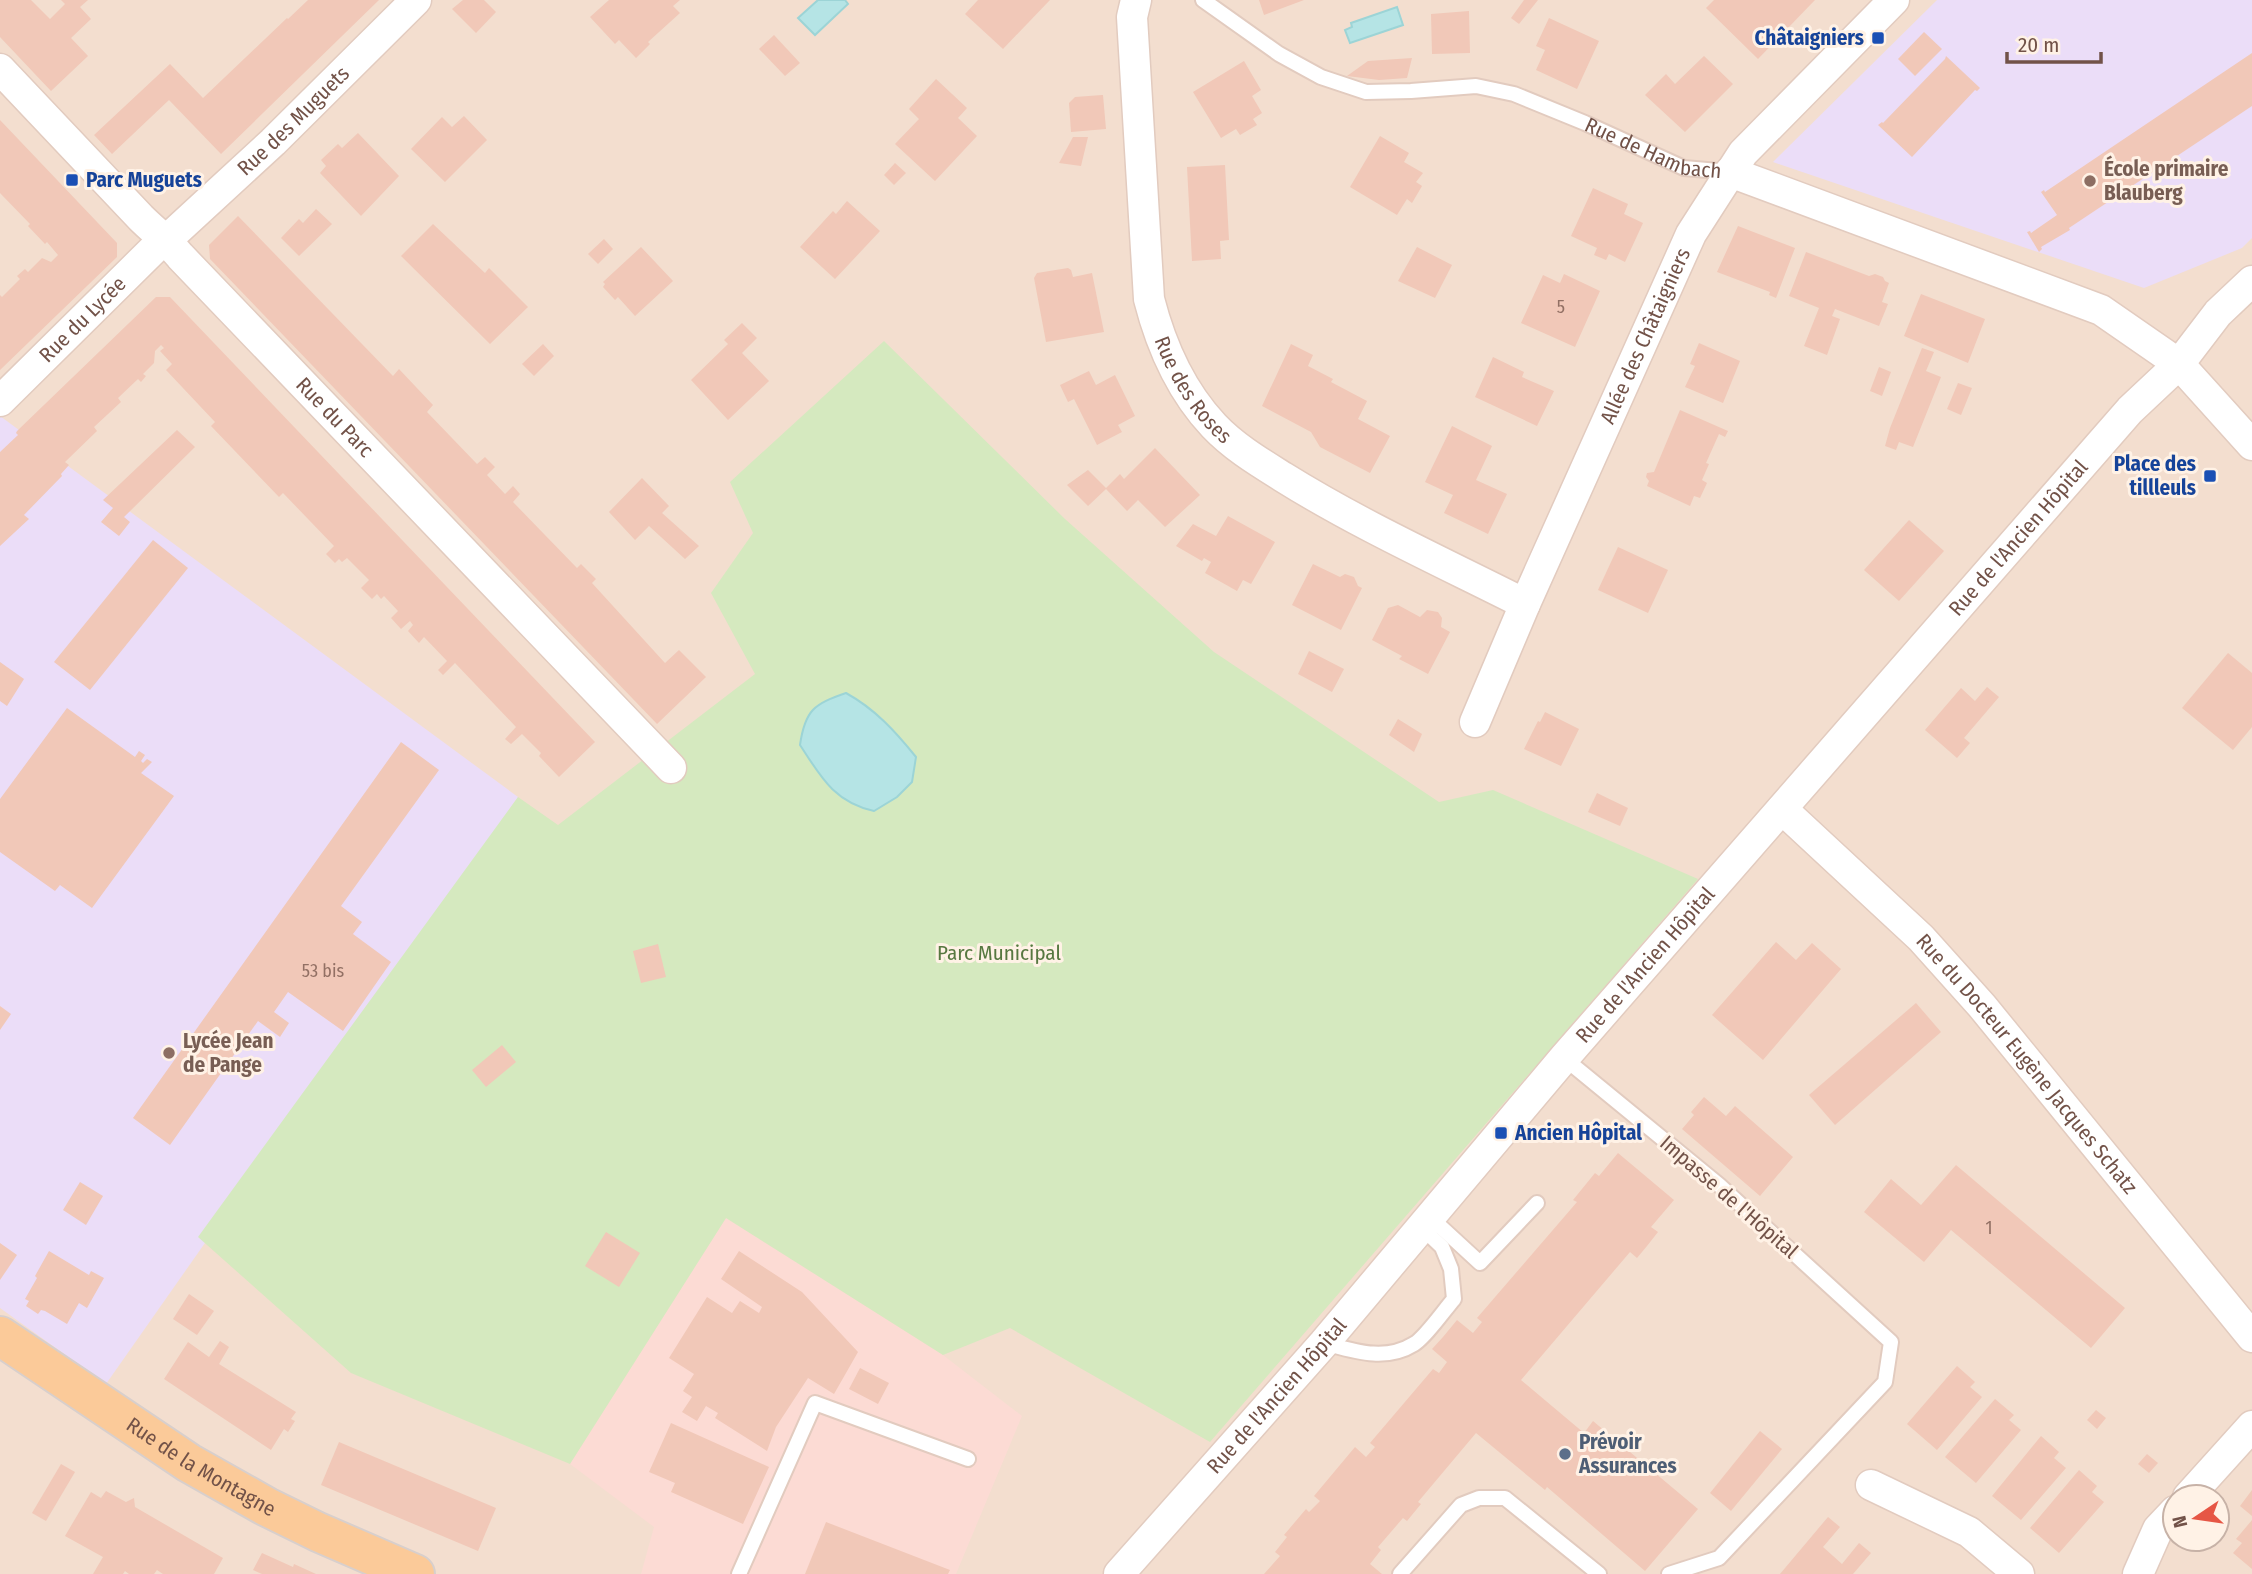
<svg xmlns="http://www.w3.org/2000/svg" width="2252" height="1574" font-family="'Fira Sans Condensed',sans-serif">
	<style>
		.residential { fill: #f3decf; fill-rule: evenodd }
		.commercial { fill: #fcdbd4 }
		.education { fill: #ebddf8 }
		.green { fill: #d5e9bf }
		.water { fill: #b5e4e5; stroke: #9cd4d6; stroke-width: 2 }
		.building { fill: #f1c8b8 }
		.lines { fill: none; stroke-linecap: round; stroke-linejoin: round }
		.lane-casing { stroke: #e2cbbf; stroke-width: 18 }
		.street-casing { stroke: #e2cbbf; stroke-width: 33 }
		.primary-casing { stroke: #d8cfcc; stroke-width: 42 }
		.lane { stroke: #fff; stroke-width: 14 }
		.street { stroke: #fff; stroke-width: 30 }
		.primary { stroke: #fbca99; stroke-width: 38 }
		.transit-dot { fill: #1a4fb4; stroke: #fff2e6; stroke-width: 2.5 }
		.education-dot { fill: #8d6e63; stroke: #fff2e6; stroke-width: 2.5 }
		.service-dot { fill: #5c6f8a; stroke: #fff2e6; stroke-width: 2.5 }
		.labels { text-anchor: middle; dominant-baseline: central; stroke-width: 6; stroke-linejoin: round; paint-order: stroke }
		.number-label { font-size: 18px; fill: #927064 }
		.transit-label { font-size: 21px; font-weight: bold; fill: #164399; stroke: #fff2e6; text-anchor: end }
		.street-label { font-size: 21px; fill: #725248; stroke: #fff2e6 }
		.education-label { font-size: 21px; font-weight: bold; fill: #785e54; stroke: #fff2e6; text-anchor: start }
		.park-label { font-size: 21px; fill: #577840; stroke: #fff2e6 }
		.service-label { font-size: 21px; font-weight: bold; fill: #4e5e75; stroke: #fff2e6; text-anchor: start }
	</style>
	<rect width="100%" height="100%" fill="#fceee0"/>
	<path class="residential" d="M0,0H2252V1574H0ZM2175,1497H2217V1539H2175Z"/>
	<polygon class="commercial" points="726,1218 943,1355 1022,1416 956,1574 641,1574 654,1527 570,1464"/>
	<g class="education">
		<polygon points="1937,0 2252,0 2252,238 2242,248 2144,288 1773,162"/>
		<polygon points="0,416 518,797 106,1384 0,1308"/>
	</g>
	<polygon class="green" points="884,341 1065,519 1214,652 1439,802 1493,790 1698,879 1210,1442 1010,1328 943,1355 726,1218 570,1464 351,1373 198,1237 518,797 558,825 755,674 711,593 753,533 730,482"/>
	<g class="water">
		<polygon points="818,0 845,0 848,4 815,35 798,18"/>
		<polygon points="1397,7 1403,25 1350,43 1345,30 1352,27 1351,23"/>
		<path d="M846,693C875,709 895,731 916,757L912,782L897,797L874,811C834,802 821,777 800,745C805,710 814,704 846,693Z"/>
	</g>
	<g class="building">
		<polygon points="0,0 31,0 50,19 65,4 61,0 88,0 80,7 91,19 71,38 88,56 51,91 0,37"/>
		<polygon points="308,0 379,0 221,154 169,100 112,154 94,135 170,64 203,98 287,18 288,19"/>
		<polygon points="463,0 484,0 496,12 476,33 452,9"/>
		<polygon points="609,0 680,0 673,6 680,13 648,42 650,44 636,58 619,40 615,44 590,17"/>
		<polygon points="978,0 1050,0 1003,49 965,14"/>
		<polygon points="1259,0 1304,0 1264,15"/>
		<polygon points="1524,0 1538,0 1519,24 1511,18"/>
		<polygon points="1714,0 1815,0 1758,59 1706,8"/>
		<polygon points="1469,11 1470,53 1432,54 1431,14"/>
		<polygon points="1549,18 1599,41 1577,89 1536,70 1545,50 1536,46"/>
		<polygon points="1924,32 1942,49 1915,76 1898,59"/>
		<polygon points="774,35 800,63 785,76 759,49"/>
		<polygon points="2252,53 2252,106 2069,228 2070,230 2041,247 2042,249 2039,252 2027,232 2030,231 2031,233 2057,215 2041,192 2044,190 2045,192"/>
		<polygon points="1704,56 1733,84 1685,132 1645,95 1666,74 1675,84"/>
		<polygon points="1946,56 1980,88 1977,91 1975,90 1912,157 1878,125 1882,122 1883,123 1945,59"/>
		<polygon points="1412,58 1407,78 1379,80 1347,76 1368,61"/>
		<polygon points="1244,61 1261,90 1252,96 1262,113 1253,119 1257,125 1240,135 1236,129 1221,138 1193,92"/>
		<polygon points="936,79 967,108 958,118 977,136 935,181 895,144 919,119 909,109"/>
		<polygon points="1102,95 1103,95 1106,129 1071,132 1069,103 1075,97"/>
		<polygon points="464,116 487,140 445,182 411,149 442,117 452,127"/>
		<polygon points="0,120 117,243 117,257 0,370 0,295 2,297 20,279 17,276 25,269 28,272 42,258 51,262 58,255 47,242 45,244 28,226 30,224 0,193"/>
		<polygon points="358,133 399,176 361,216 320,173 326,166 321,160 338,144 342,148"/>
		<polygon points="1380,136 1409,153 1404,162 1423,173 1416,182 1422,186 1412,203 1407,199 1397,215 1350,187"/>
		<polygon points="1073,137 1088,137 1081,166 1059,163"/>
		<polygon points="895,163 906,173 894,185 884,175"/>
		<polygon points="1225,165 1229,240 1220,241 1221,259 1192,261 1187,167"/>
		<polygon points="1593,188 1628,204 1624,214 1643,223 1625,262 1609,254 1606,260 1594,255 1597,248 1571,236"/>
		<polygon points="847,201 880,231 835,279 800,247 833,211 836,214"/>
		<polygon points="316,209 332,224 299,256 281,238 299,219 303,223"/>
		<polygon points="238,216 393,376 399,369 433,405 427,412 477,464 485,457 495,467 487,475 505,494 513,486 520,494 513,502 577,568 581,564 596,579 592,583 665,663 679,650 706,677 657,724 210,259 209,245"/>
		<polygon points="433,224 485,273 489,268 528,307 490,344 401,256"/>
		<polygon points="1738,226 1795,248 1776,298 1769,295 1770,292 1717,272"/>
		<polygon points="604,239 613,249 598,264 588,254"/>
		<polygon points="641,247 673,281 635,316 618,297 615,300 603,287 605,284 603,282"/>
		<polygon points="1417,247 1452,265 1435,298 1398,281"/>
		<polygon points="1806,252 1869,276 1875,274 1883,277 1885,281 1889,283 1882,302 1888,304 1879,326 1835,309 1832,316 1840,319 1827,355 1804,346 1819,308 1789,296"/>
		<polygon points="1068,268 1071,270 1073,277 1092,273 1104,332 1046,342 1034,278 1037,273"/>
		<polygon points="1564,274 1600,291 1575,347 1521,323 1543,275 1560,283"/>
		<polygon points="1921,294 1985,319 1968,363 1904,336"/>
		<polygon points="156,297 170,297 595,742 559,777 539,756 541,753 522,734 511,744 505,739 516,727 455,663 443,675 438,670 447,661 424,637 419,643 408,631 413,625 410,621 401,629 391,618 398,611 384,596 381,599 377,594 372,599 361,588 369,580 347,558 342,562 339,559 335,563 326,554 334,546 283,493 279,497 211,426 215,422 166,370 172,364 160,351 164,348 161,345 155,351 154,363 143,374 146,376 141,382 138,379 118,398 121,402 94,427 97,431 65,462 69,465 61,474 62,476 24,515 29,519 0,546 0,452 18,435 16,433 17,431"/>
		<polygon points="742,323 757,338 742,353 769,381 728,420 691,380 728,344 724,340"/>
		<polygon points="1699,343 1740,361 1723,403 1685,387 1695,366 1690,364"/>
		<polygon points="543,344 554,356 534,376 522,364"/>
		<polygon points="1291,344 1313,355 1308,366 1333,379 1331,382 1367,401 1358,419 1390,436 1370,473 1320,447 1311,432 1262,406"/>
		<polygon points="1922,348 1934,352 1926,371 1941,377 1913,447 1899,442 1896,450 1885,446 1890,428"/>
		<polygon points="1493,357 1524,372 1522,377 1554,391 1537,426 1475,397"/>
		<polygon points="1879,367 1891,372 1882,396 1870,391"/>
		<polygon points="1089,371 1096,385 1115,375 1135,416 1118,425 1122,432 1097,445 1074,399 1068,402 1060,385"/>
		<polygon points="1958,383 1972,388 1961,415 1947,409"/>
		<polygon points="1680,410 1728,431 1725,437 1719,434 1706,463 1709,464 1702,480 1707,483 1700,498 1694,496 1690,506 1647,486 1649,481 1646,477 1647,473 1654,472"/>
		<polygon points="1452,426 1492,446 1476,480 1507,494 1488,534 1444,513 1453,495 1425,482"/>
		<polygon points="177,430 195,447 124,517 130,522 119,536 101,522 113,508 103,500"/>
		<polygon points="1155,448 1200,495 1165,527 1138,500 1127,511 1106,489 1088,506 1067,485 1088,470 1106,488 1120,474 1124,479"/>
		<polygon points="642,478 669,506 662,513 699,546 685,559 649,526 635,540 609,512"/>
		<polygon points="1228,516 1275,542 1251,584 1243,580 1237,591 1205,573 1211,562 1204,558 1202,561 1176,546 1193,524 1216,536"/>
		<polygon points="1909,520 1944,551 1899,601 1864,570"/>
		<polygon points="153,540 188,568 90,690 54,662"/>
		<polygon points="1618,547 1668,570 1648,613 1598,590"/>
		<polygon points="1313,564 1340,577 1345,574 1354,577 1358,586 1362,588 1341,630 1292,605"/>
		<polygon points="1398,605 1420,617 1427,610 1438,612 1442,618 1441,627 1450,632 1428,674 1399,659 1402,656 1372,640 1388,608"/>
		<polygon points="1309,651 1344,669 1332,692 1298,674"/>
		<polygon points="2228,653 2252,673 2252,727 2233,750 2182,708"/>
		<polygon points="0,662 24,679 7,706 0,701"/>
		<polygon points="1987,687 1999,697 1964,738 1970,743 1957,758 1925,730 1961,688 1975,701"/>
		<polygon points="67,708 135,757 139,751 145,755 141,761 143,763 147,759 152,762 141,773 174,796 92,908 60,885 55,891 0,852 0,799"/>
		<polygon points="1545,712 1579,729 1561,766 1524,749 1538,721 1540,722"/>
		<polygon points="1398,719 1422,734 1414,752 1389,735"/>
		<polygon points="401,742 439,770 341,906 362,922 353,934 391,962 343,1031 288,992 274,1012 289,1023 280,1037 258,1021 170,1145 133,1118"/>
		<polygon points="1597,793 1628,808 1620,826 1588,812"/>
		<polygon points="1776,942 1796,960 1812,943 1841,969 1763,1060 1712,1015"/>
		<polygon points="658,944 666,977 641,983 633,951"/>
		<polygon points="1916,1003 1941,1032 1835,1125 1809,1095"/>
		<polygon points="0,1006 11,1014 0,1030"/>
		<polygon points="502,1045 516,1062 486,1087 472,1070"/>
		<polygon points="1704,1097 1726,1116 1735,1106 1793,1157 1760,1196 1682,1129 1694,1115 1691,1112"/>
		<polygon points="1618,1153 1674,1200 1651,1227 1658,1232 1647,1246 1637,1258 1630,1252 1521,1380 1584,1433 1593,1421 1698,1509 1645,1571 1547,1487 1545,1490 1476,1433 1418,1502 1421,1504 1407,1521 1403,1518 1378,1547 1381,1550 1370,1564 1382,1574 1264,1574 1280,1556 1275,1552 1287,1537 1284,1535 1306,1509 1309,1512 1320,1501 1314,1496 1355,1447 1366,1457 1375,1447 1370,1443 1433,1369 1439,1373 1447,1362 1432,1349 1443,1337 1457,1320 1473,1333 1482,1322 1477,1318 1577,1202 1573,1200 1595,1173 1599,1176"/>
		<polygon points="1956,1165 2125,1308 2091,1348 1951,1230 1924,1262 1864,1212 1891,1179 1921,1205"/>
		<polygon points="80,1182 103,1196 86,1225 63,1210"/>
		<polygon points="606,1232 640,1253 619,1287 585,1266"/>
		<polygon points="0,1243 17,1255 0,1280"/>
		<polygon points="49,1251 89,1275 91,1271 104,1278 87,1308 79,1303 67,1324 45,1311 41,1310 38,1314 26,1306 29,1301 25,1299 37,1278 35,1276"/>
		<polygon points="739,1251 802,1292 858,1352 834,1394 808,1378 776,1427 767,1451 715,1418 718,1413 706,1406 697,1421 682,1412 692,1397 683,1391 694,1374 669,1358 707,1297 732,1313 740,1301 759,1313 762,1307 721,1279"/>
		<polygon points="189,1294 214,1311 197,1335 173,1319"/>
		<polygon points="220,1341 229,1347 219,1364 296,1412 291,1419 295,1421 288,1432 284,1429 271,1450 164,1379 188,1342 209,1357"/>
		<polygon points="1957,1366 1975,1382 1970,1387 1982,1397 1937,1450 1907,1424"/>
		<polygon points="860,1368 889,1383 878,1404 849,1389"/>
		<polygon points="1995,1399 2014,1415 2009,1420 2021,1430 1976,1483 1945,1457"/>
		<polygon points="2096,1410 2106,1418 2097,1429 2087,1420"/>
		<polygon points="671,1423 769,1467 743,1524 671,1492 675,1483 649,1472"/>
		<polygon points="1760,1431 1782,1449 1731,1511 1710,1493"/>
		<polygon points="2041,1436 2059,1452 2054,1458 2066,1468 2021,1520 1992,1496"/>
		<polygon points="339,1442 496,1508 478,1551 321,1485"/>
		<polygon points="2147,1454 2158,1463 2149,1473 2138,1464"/>
		<polygon points="61,1464 75,1472 46,1521 32,1513"/>
		<polygon points="2079,1470 2097,1486 2092,1492 2104,1502 2059,1553 2030,1528"/>
		<polygon points="2252,1490 2252,1516 2240,1506"/>
		<polygon points="106,1491 126,1502 134,1498 135,1507 223,1558 214,1574 163,1574 157,1570 154,1574 129,1574 125,1571 123,1574 93,1574 103,1557 65,1536 91,1492 101,1498"/>
		<polygon points="1828,1517 1840,1527 1823,1547 1842,1564 1859,1543 1871,1553 1853,1574 1780,1574"/>
		<polygon points="2252,1520 2252,1569 2233,1553 2242,1543 2236,1539"/>
		<polygon points="826,1522 950,1570 948,1574 805,1574"/>
		<polygon points="262,1553 293,1567 294,1564 316,1574 262,1574 253,1570"/>
	</g>
	<g class="lines">
		<defs>
			<g id="lane">
				<path id="s1" d="M1203,0L1279,54L1321,77L1366,92L1411,91L1476,86L1514,94L1585,123L1684,168L1730,172"/>
				<polyline points="1564,1058 1719,1185 1891,1342 1885,1382 1719,1558 1669,1574"/>
				<polyline points="1430,1217 1480,1263 1537,1203"/>
				<path d="M1324,1343C1354,1351 1385,1362 1414,1344C1425,1338 1445,1309 1454,1299L1451,1269L1442,1247L1421,1227"/>
				<polyline points="739,1574 815,1403 968,1459"/>
				<polyline points="1400,1574 1461,1505 1479,1498 1505,1498 1599,1574"/>
			</g>
			<g id="street">
				<path id="s2" d="M1136,0L1132,17L1149,299C1161,346 1181,391 1214,426C1234,447 1259,462 1283,477C1360,525 1444,563 1525,604"/>
				<path id="s3" d="M0,69L141,218C155,232 168,241 180,256L671,768"/>
				<polyline points="1730,172 2101,310 2179,364 2252,445"/>
				<path id="s4" d="M0,401L165,238L173,234L273,142L416,0"/>
				<path id="s5" d="M1475,722L1525,604L1691,234L1743,153L1894,0"/>
				<path id="s6" d="M1782,809L1921,938L1982,1006L2252,1337"/>
				<polyline points="1871,1485 1969,1532 2019,1574"/>
				<polyline points="2188,1497 2252,1426"/>
				<path id="s7" d="M1119,1574L1324,1343L1564,1058L2130,410L2179,364L2218,313L2252,281"/>
				<polyline points="2138,1574 2158,1529 2175,1511"/>
			</g>
			<g id="primary">
				<path id="s8" d="M0,1336L189,1463L267,1507L318,1532L415,1574"/>
			</g>
		</defs>
		<use href="#lane" class="lane-casing"/>
		<use href="#street" class="street-casing"/>
		<use href="#primary" class="primary-casing"/>
		<use href="#lane" class="lane"/>
		<use href="#street" class="street"/>
		<use href="#primary" class="primary"/>
	</g>
	<g class="transit-dot">
		<rect x="1871" y="31" width="14" height="14" rx="3.5"/>
		<rect x="65" y="173" width="14" height="14" rx="3.5"/>
		<rect x="2203" y="469" width="14" height="14" rx="3.5"/>
		<rect x="1494" y="1126" width="14" height="14" rx="3.5"/>
	</g>
	<g class="education-dot">
		<circle cx="2090" cy="181" r="7"/>
		<circle cx="169" cy="1053" r="7"/>
	</g>
	<circle class="service-dot" cx="1565" cy="1454" r="7"/>
	<g class="labels">
		<g class="number-label">
			<text x="1561" y="307">5</text>
			<text x="323" y="971">53 bis</text>
			<text x="1989" y="1228">1</text>
		</g>
		<g class="transit-label">
			<text x="1864" y="38">Châtaigniers</text>
			<text x="86" y="180" text-anchor="start">Parc Muguets</text>
			<text x="2196" y="464">Place des<tspan x="2196" dy="24">tillleuls</tspan></text>
			<text x="1515" y="1133" text-anchor="start">Ancien Hôpital</text>
		</g>
		<g class="street-label">
			<text stroke="none"><textPath href="#s4" startOffset="406">Rue des Muguets</textPath></text>
			<text stroke="none"><textPath href="#s1" startOffset="488">Rue de Hambach</textPath></text>
			<text stroke="none"><textPath href="#s4" startOffset="116">Rue du Lycée</textPath></text>
			<text stroke="none"><textPath href="#s5" startOffset="422">Allée des Châtaigniers</textPath></text>
			<text stroke="none"><textPath href="#s2" startOffset="402">Rue des Roses</textPath></text>
			<text stroke="none"><textPath href="#s3" startOffset="483">Rue du Parc</textPath></text>
			<text stroke="none"><textPath href="#s7" startOffset="1372">Rue de l'Ancien Hôpital</textPath></text>
			<text stroke="none"><textPath href="#s7" startOffset="805">Rue de l'Ancien Hôpital</textPath></text>
			<text stroke="none"><textPath href="#s6" startOffset="354">Rue du Docteur Eugène Jacques Schatz</textPath></text>
			<text transform="translate(1729 1197) rotate(41)">Impasse de l'Hôpital</text>
			<text stroke="none"><textPath href="#s7" startOffset="238">Rue de l'Ancien Hôpital</textPath></text>
			<text stroke="none"><textPath href="#s8" startOffset="240">Rue de la Montagne</textPath></text>
		</g>
		<g class="education-label">
			<text x="2104" y="169">École primaire<tspan x="2104" dy="24">Blauberg</tspan></text>
			<text x="183" y="1041">Lycée Jean<tspan x="183" dy="24">de Pange</tspan></text>
		</g>
		<g class="park-label">
			<text x="999" y="953">Parc Municipal</text>
		</g>
		<g class="service-label">
			<text x="1579" y="1442">Prévoir<tspan x="1579" dy="24">Assurances</tspan></text>
		</g>
	</g>
	<g transform="translate(2196 1518) rotate(257)"><circle r="33" fill="#fff2e6" stroke="#c7b2a7" stroke-width="2"/>
	<path d="M0-5L12 26L0 18L-12 26Z" fill="#e65645"/>
	<text y="-10" font-size="19" font-weight="bold" text-anchor="middle" fill="#725248">N</text>
	</g>
	<path d="M2007 52v10h94v-10" fill="none" stroke="#725248" stroke-width="3.5"/>
	<text x="2018" y="52" font-size="21" fill="#725248" stroke="#fff2e6" stroke-width="5" paint-order="stroke">20 m</text>
</svg>
